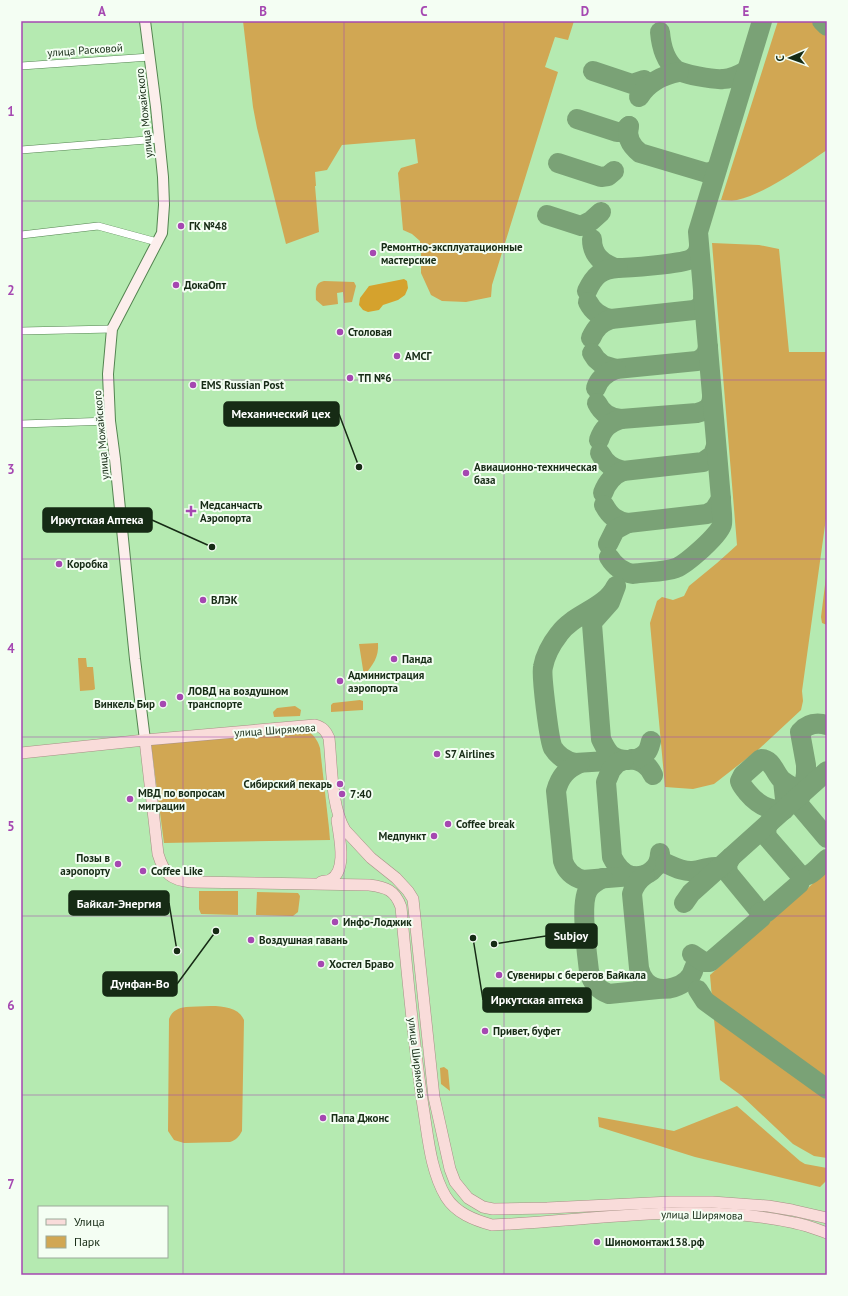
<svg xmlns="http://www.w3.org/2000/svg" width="848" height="1296" font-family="'PT Sans',sans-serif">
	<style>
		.green { fill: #d1a753 }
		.forest { fill: #d5a22d }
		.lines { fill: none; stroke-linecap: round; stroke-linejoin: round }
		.taxiway { stroke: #7aa276; stroke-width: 20 }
		.street-casing { stroke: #538450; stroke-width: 8 }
		.secondary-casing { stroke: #538450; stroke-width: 12 }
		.primary-casing { stroke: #a78f85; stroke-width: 12 }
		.street { stroke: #fff; stroke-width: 7 }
		.secondary { stroke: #fceeec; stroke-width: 10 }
		.primary { stroke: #f9dcda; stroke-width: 11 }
		.grid { fill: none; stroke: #a548b1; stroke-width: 1; stroke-opacity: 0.55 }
		.poi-dot { fill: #a548b1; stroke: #f4fef3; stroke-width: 1.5 }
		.labels { text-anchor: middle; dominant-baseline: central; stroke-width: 4; stroke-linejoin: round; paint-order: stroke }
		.street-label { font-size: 11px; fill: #162b15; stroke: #f4fef3 }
		.poi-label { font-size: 11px; font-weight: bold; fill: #162b15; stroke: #f4fef3; text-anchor: start }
		.leader { fill: none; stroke: #162b15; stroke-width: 1.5 }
		.callout-dot { fill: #162b15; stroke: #f4fef3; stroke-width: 1.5 }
		.callout { fill: #162b15; stroke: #162b15; stroke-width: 1.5 }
		.callout-label { font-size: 12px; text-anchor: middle; font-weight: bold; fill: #fff }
		.neatline { fill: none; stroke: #a548b1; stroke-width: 1.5 }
		.grid-label { font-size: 13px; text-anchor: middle; font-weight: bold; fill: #a548b1 }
	</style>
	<rect width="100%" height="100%" fill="#b5eab1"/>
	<g class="green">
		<polygon points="243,21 574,21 568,40 555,37 545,67 558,72 492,285 491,297 466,302 442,301 431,295 421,273 421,255 420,241 412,234 403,230 398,173 401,168 418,163 415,139 342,145 327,170 315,172 316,186 315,186 319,232 286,244 257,128 253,107"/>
		<path d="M778,21H812L827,37V150C803,166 765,194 737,200C732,201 726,200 721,200Z"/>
		<polygon points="712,243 759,245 779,249 789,352 827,352 827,511 802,691 803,701 801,710 759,749 714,784 693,789 665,787 650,623 657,601 662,597 673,600 684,596 689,586 717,563 737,545"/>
		<path d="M324,281L354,282L356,286L352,302L344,303L343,292L337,293L338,304L323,306L316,300C316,291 314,283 324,281Z"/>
		<polygon points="827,569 827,625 822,623 821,617"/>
		<path d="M378,643C379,658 373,664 364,676L359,644Z"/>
		<polygon points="78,658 86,658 87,667 93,667 95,689 93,690 80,691"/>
		<polygon points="360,700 363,701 363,710 331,712 331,705 333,703"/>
		<polygon points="295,706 301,710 300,716 274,717 273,712 277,708"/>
		<path d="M306,730C314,735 317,739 320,748L329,828L330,840L164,843L151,744Z"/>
		<polygon points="827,871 827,1078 712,998 710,975"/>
		<polygon points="199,891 238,891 238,915 201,914 199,909"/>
		<polygon points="257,892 298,893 300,896 298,912 293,916 256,915"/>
		<path d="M186,1007C203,1007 236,1001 244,1020L242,1131C239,1137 236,1140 230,1142L184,1143L174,1140L168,1131L169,1019C172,1011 178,1008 186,1007Z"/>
		<polygon points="714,1019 827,1100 827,1158 814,1156 793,1144 742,1096 720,1080"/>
		<polygon points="444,1067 448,1070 450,1091 441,1084 440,1068"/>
		<polygon points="737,1106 800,1161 805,1164 827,1168 827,1180 820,1187 695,1157 599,1127 598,1117 674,1131"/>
	</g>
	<polygon class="forest" points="404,279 407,281 408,288 405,295 398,300 383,305 379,310 368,312 363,310 359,305 360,298 369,286"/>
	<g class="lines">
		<g class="taxiway">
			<polyline points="822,21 827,26"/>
			<path d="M660,32C661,44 665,60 675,69C680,74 715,80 723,79C731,79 739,75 746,71"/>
			<polyline points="593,71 632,84 644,80"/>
			<path d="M639,97C648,83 663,75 679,72"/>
			<polyline points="577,119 617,132 623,132 629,126"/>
			<path d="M629,126C626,137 631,146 640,153L707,173L713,171L717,168"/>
			<polyline points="558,163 601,177 608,176 614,171"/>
			<polyline points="547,215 581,226 591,221 601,212"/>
			<path d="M592,239C592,255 602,263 615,268C628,268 681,264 691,259C696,256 698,253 699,247"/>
			<path d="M587,291C594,276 601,269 618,268"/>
			<path d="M588,302C593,312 600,317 611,319"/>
			<path d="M591,338C596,327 601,323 611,319L694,310C701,307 704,303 703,295"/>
			<path d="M592,353L596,359L603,365L616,369L697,361C704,358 707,354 708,347"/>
			<path d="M596,388C599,378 606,373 616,369"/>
			<path d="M597,403C602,413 609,418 621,419"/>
			<path d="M599,440C603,428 609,423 621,419L697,413C706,411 712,407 712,397"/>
			<path d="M600,453C606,464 612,468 623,471"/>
			<path d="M603,493C607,482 613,475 623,471L703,462L713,455L716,446"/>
			<path d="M604,505C610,516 616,521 628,523"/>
			<polyline points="608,544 615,530 628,523 707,514 714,510 721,499"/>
			<path d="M609,557C615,567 622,572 633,574C645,572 665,572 676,568C686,564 721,534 722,524C723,516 721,507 721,499L698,232L762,21"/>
			<path d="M632,759C642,762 649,765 653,775"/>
			<path d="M624,760L575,763C566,761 558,756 553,748C549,741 541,674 543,667C545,656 552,643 559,634C574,613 605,609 616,586L610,602L594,620L592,624L601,739C604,745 606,750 611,755C620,762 637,762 646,753C649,750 650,745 651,741"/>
			<path d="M624,760L617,763L611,770L606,782L612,857C616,865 622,874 632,876C647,878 660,868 660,853"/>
			<path d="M580,763C567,769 560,776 556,791L563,861C566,871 573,877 583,880L632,876"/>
			<path d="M783,781L785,799L784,810C768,811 757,804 747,792C744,788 741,785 740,781L743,775L761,759C773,759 775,775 783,781C789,786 796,789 803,792L806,774V765L800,732C807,724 816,722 827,725"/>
			<polyline points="801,794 799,801 800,806 827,838"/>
			<path d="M769,823L766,829L767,837L800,875C810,879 820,865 827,859"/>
			<polyline points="731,857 727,865 728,873 760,912 765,913 767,912 799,884 800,882 800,875"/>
			<path d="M665,863C674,867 683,872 693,871C703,870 712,865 722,868"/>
			<path d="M645,875C638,880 634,885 632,894L639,968C640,973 642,978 646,982C660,996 690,987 694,968"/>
			<path d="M603,878C597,881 591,884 588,890C580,903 587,954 589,971C592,983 598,990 609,994L658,989"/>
			<polyline points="684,903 691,893 827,771"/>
			<polyline points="692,954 704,962 710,962 761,918 760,912"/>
			<polyline points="698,990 705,1001 827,1089"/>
		</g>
		<defs>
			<g id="street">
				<polyline points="21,66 150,57"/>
				<polyline points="21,150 159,139"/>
				<polyline points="21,235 98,226 157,242"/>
				<polyline points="21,331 112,329"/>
				<polyline points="21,424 110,421"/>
			</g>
			<polyline id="secondary" points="145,740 135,659 115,459 110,421 108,374 112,329 162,233 164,205 163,177 156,107 145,21"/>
			<g id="primary">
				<path d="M145,740L158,854C164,874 171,880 191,882L369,885C386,887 395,890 401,907C407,973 413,1040 423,1106C428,1136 430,1170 446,1197C456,1213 474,1220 492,1225C593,1221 695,1201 795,1223C806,1225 816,1229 827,1233"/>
				<path d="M21,753L145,740L315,725C323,727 326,731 329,738C332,766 331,806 345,830L371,858L396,878L408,891L413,899L434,1097L450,1169L455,1182L468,1198L483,1207L493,1209L547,1208L671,1202H712L768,1206L792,1210L827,1218"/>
				<path d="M321,882C324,881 328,881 330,880C348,871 339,836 337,820"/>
			</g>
		</defs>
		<use href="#street" class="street-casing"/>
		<use href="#secondary" class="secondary-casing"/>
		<use href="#primary" class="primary-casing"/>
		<use href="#street" class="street"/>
		<use href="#secondary" class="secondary"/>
		<use href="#primary" class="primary"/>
	</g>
	<path class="grid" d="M183,21V1275M344,21V1275M504,21V1275M665,21V1275M21,201H827M21,380H827M21,559H827M21,737H827M21,916H827M21,1095H827"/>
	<g class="poi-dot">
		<circle cx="181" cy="226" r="4"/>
		<circle cx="373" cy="253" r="4"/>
		<circle cx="176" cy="285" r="4"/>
		<circle cx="340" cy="332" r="4"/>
		<circle cx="397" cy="356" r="4"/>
		<circle cx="350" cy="378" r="4"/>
		<circle cx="193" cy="385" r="4"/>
		<circle cx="466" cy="473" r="4"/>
		<path d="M189 505h4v4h4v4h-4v4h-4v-4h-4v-4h4z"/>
		<circle cx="59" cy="564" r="4"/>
		<circle cx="203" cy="600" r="4"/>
		<circle cx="394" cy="659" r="4"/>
		<circle cx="340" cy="681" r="4"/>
		<circle cx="180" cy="697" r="4"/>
		<circle cx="163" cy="704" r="4"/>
		<circle cx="437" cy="754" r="4"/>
		<circle cx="340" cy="784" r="4"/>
		<circle cx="342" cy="794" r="4"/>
		<circle cx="130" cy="799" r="4"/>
		<circle cx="448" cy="824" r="4"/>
		<circle cx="434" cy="836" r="4"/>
		<circle cx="118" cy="864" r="4"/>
		<circle cx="143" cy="871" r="4"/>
		<circle cx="335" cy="922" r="4"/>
		<circle cx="251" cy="940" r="4"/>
		<circle cx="321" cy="964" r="4"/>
		<circle cx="499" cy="975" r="4"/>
		<circle cx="485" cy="1031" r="4"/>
		<circle cx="323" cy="1118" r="4"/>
		<circle cx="597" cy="1242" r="4"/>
	</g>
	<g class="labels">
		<g class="street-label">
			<text transform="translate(85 50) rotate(-4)">улица Расковой</text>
			<text transform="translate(144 113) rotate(-96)">улица Можайского</text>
			<text transform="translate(101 435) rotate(-95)">улица Можайского</text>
			<text transform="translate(275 730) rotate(-4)">улица Ширямова</text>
			<text transform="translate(417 1058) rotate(83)">улица Ширямова</text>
			<text transform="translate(702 1215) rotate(1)">улица Ширямова</text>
		</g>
		<g class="poi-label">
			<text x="189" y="226">ГК №48</text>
			<text x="381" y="247">Ремонтно-эксплуатационные<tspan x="381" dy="13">мастерские</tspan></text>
			<text x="184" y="285">ДокаОпт</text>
			<text x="348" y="332">Столовая</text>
			<text x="405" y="356">АМСГ</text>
			<text x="358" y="378">ТП №6</text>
			<text x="201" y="385">EMS Russian Рost</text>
			<text x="474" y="467">Авиационно-техническая<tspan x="474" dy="13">база</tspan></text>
			<text x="200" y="505">Медсанчасть<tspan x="200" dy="13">Аэропорта</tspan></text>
			<text x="67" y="564">Коробка</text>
			<text x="211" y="600">ВЛЭК</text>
			<text x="402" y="659">Панда</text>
			<text x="348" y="675">Администрация<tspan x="348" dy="13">аэропорта</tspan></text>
			<text x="188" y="691">ЛОВД на воздушном<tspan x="188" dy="13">транспорте</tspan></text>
			<text x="155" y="704" text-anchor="end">Винкель Бир</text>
			<text x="445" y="754">S7 Airlines</text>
			<text x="332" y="784" text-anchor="end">Сибирский пекарь</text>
			<text x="138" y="793">МВД по вопросам<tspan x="138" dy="13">миграции</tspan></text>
			<text x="350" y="794">7:40</text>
			<text x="456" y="824">Coffee break</text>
			<text x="426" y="836" text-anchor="end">Медпункт</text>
			<text x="110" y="858" text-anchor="end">Позы в<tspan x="110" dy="13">аэропорту</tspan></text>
			<text x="151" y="871">Coffee Like</text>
			<text x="343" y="922">Инфо-Лоджик</text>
			<text x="259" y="940">Воздушная гавань</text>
			<text x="329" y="964">Хостел Браво</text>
			<text x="507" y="975">Сувениры с берегов Байкала</text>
			<text x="493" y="1031">Привет, буфет</text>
			<text x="331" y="1118">Папа Джонс</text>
			<text x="605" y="1242">Шиномонтаж138.рф</text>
		</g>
	</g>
	<path class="leader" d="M359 467L339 414M212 547L152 520M177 951L169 903M494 944L546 936M216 931L177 984M473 938L483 1000"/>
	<g class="callout-dot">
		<circle cx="359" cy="467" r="4"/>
		<circle cx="212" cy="547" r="4"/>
		<circle cx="177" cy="951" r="4"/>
		<circle cx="494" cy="944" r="4"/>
		<circle cx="216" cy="931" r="4"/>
		<circle cx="473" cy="938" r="4"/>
	</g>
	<g class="callout">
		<rect x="224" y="402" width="115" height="24" rx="4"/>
		<rect x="43" y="508" width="109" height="24" rx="4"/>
		<rect x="69" y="891" width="100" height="24" rx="4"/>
		<rect x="546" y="924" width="51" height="24" rx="4"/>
		<rect x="103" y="972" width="74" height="24" rx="4"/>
		<rect x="483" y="988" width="108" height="24" rx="4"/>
	</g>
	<g class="callout-label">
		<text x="281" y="418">Механический цех</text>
		<text x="97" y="524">Иркутская Аптека</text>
		<text x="119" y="908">Байкал-Энергия</text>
		<text x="571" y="940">Subjoy</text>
		<text x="140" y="988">Дунфан-Во</text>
		<text x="537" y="1004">Иркутская аптека</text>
	</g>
	<rect width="848" height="1296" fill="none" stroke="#f4fef3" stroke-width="44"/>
	<rect x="38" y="1206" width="130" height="52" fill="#f4fef3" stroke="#9baa9a"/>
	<rect x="46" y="1219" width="20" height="6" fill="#f9dcda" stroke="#9baa9a"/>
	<text x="74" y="1226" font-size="12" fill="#162b15">Улица</text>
	<rect x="46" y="1236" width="20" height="12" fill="#d1a753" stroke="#9baa9a"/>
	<text x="74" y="1246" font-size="12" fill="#162b15">Парк</text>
	<g transform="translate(790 58) rotate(268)" stroke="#f4fef3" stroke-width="3" paint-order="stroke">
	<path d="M0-3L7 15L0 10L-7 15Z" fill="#162b15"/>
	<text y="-6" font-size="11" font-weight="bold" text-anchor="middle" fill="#162b15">С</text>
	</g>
	<rect x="22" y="22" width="804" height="1252" class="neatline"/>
	<g class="grid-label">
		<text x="102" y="16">A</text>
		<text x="263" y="16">B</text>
		<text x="424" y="16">C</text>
		<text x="585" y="16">D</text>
		<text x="746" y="16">E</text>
		<text x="11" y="116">1</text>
		<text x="11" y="295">2</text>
		<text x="11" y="474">3</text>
		<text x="11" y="653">4</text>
		<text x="11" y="831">5</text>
		<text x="11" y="1010">6</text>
		<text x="11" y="1189">7</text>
	</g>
</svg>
